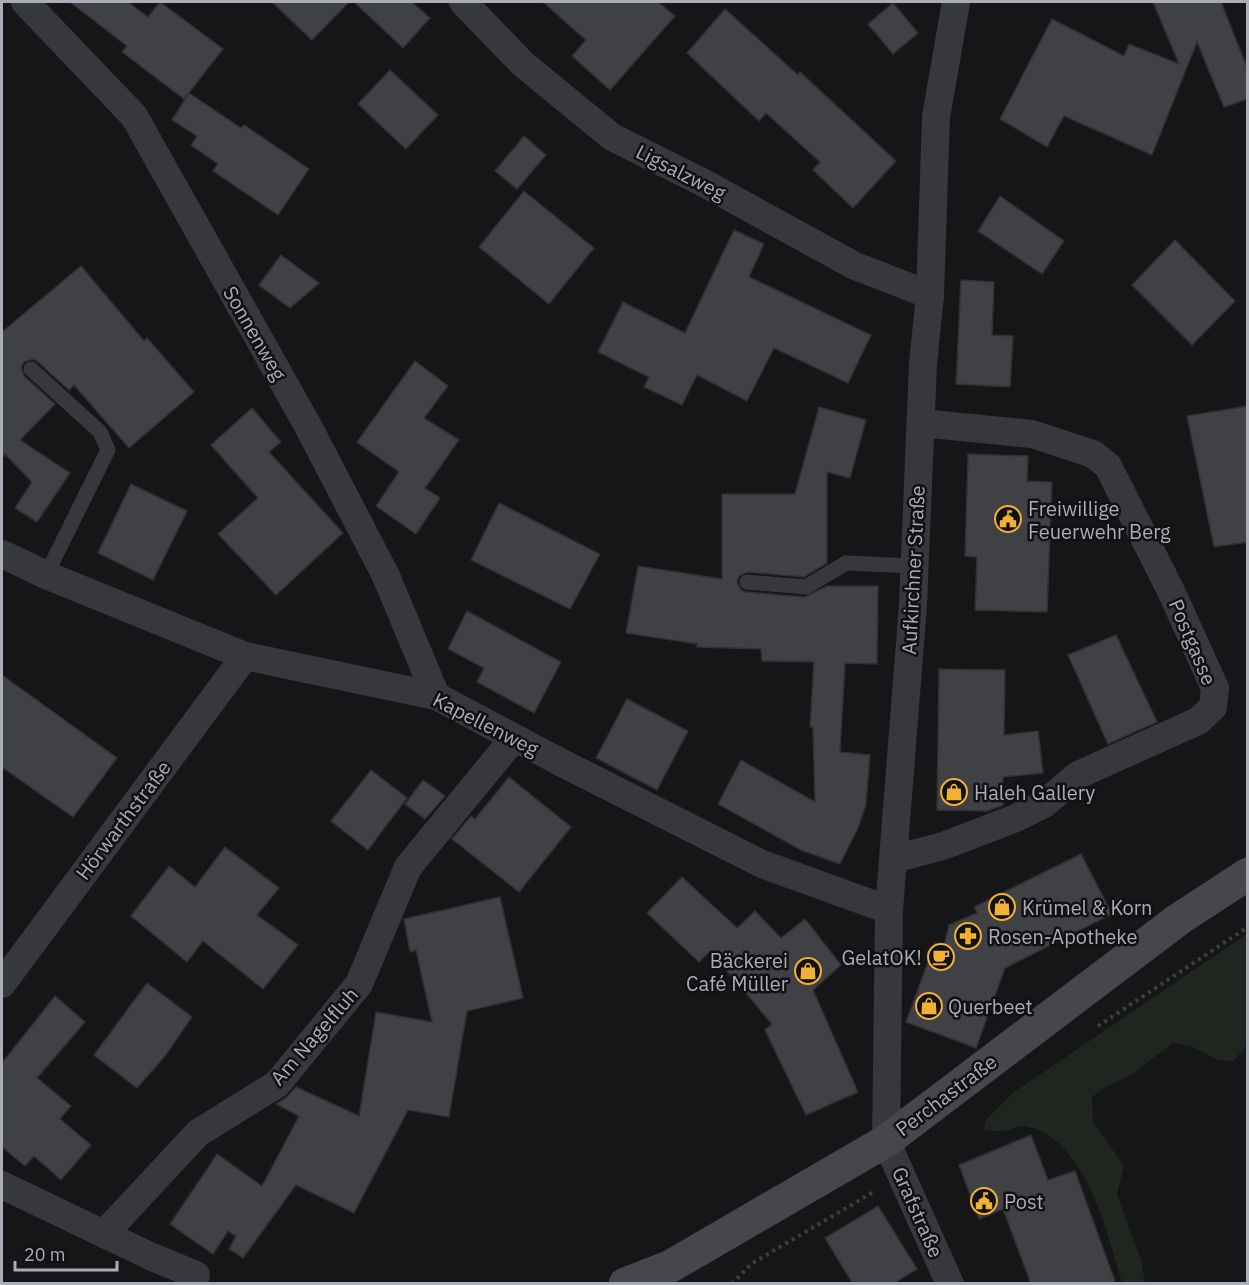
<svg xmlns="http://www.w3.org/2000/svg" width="1249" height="1285" font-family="'IBM Plex Sans',sans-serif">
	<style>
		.green { fill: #1e261f }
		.building { fill: #404145; stroke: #303034; stroke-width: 1.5 }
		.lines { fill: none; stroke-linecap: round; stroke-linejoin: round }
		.path { stroke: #3d3f44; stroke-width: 4; stroke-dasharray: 3 4.5; stroke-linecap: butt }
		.lane { stroke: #37383d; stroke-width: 15 }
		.street { stroke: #37383d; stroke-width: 28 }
		.secondary { stroke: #45474d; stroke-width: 33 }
		.labels { text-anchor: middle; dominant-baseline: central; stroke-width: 5; stroke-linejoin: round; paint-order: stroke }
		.street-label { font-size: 20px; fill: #a8adb8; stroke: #111113 }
		.poi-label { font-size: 20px; fill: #a8adb8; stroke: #111113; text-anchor: start }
	</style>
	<rect width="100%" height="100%" fill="#161618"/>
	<path class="green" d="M1247,934V1044L1234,1061L1217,1060L1193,1047L1173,1043L1129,1076L1107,1086L1092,1097L1093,1122L1124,1166L1117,1194L1141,1260L1145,1283H1122C1108,1234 1085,1137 1025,1126C1018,1125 1010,1131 1003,1131C997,1132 990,1130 984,1130L986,1120L1014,1092Z"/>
	<g class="building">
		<polygon points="70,2 128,2 148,17 160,2 223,49 184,99 122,52 127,46"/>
		<polygon points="272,2 349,2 312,40"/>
		<polygon points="354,2 412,2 430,18 403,48"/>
		<polygon points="543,2 658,2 675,16 610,90 572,56 586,40"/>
		<polygon points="1153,2 1221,2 1248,70 1248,99 1224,107 1197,42 1152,155 1064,116 1047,147 1000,119 1052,19 1124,56 1129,44 1179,64"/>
		<polygon points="893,3 918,33 893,54 868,24"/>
		<polygon points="725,9 798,75 800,72 896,161 853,208 813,170 820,162 766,113 759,121 687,53"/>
		<polygon points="390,70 438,115 406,149 358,104"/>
		<polygon points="189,93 241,128 244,125 309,169 278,215 213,171 218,164 191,145 197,136 172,120"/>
		<polygon points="524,136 546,155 517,189 495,171"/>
		<polygon points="524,191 594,248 549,304 479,247"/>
		<polygon points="1000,196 1064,241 1042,274 978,231"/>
		<polygon points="734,230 764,244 749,277 871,335 848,383 774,348 747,401 697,375 682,405 644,387 649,377 598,352 623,302 685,333"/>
		<polygon points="1175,240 1235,301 1192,345 1132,285"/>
		<polygon points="281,255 319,283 290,308 259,285"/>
		<polygon points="81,266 144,341 147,338 194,392 129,448 74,385 69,390 37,361 33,359 24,362 21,367 24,376 55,404 20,440 70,473 37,522 15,508 32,482 5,454 2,458 2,332"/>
		<polygon points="961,280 994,282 992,335 1013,336 1010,387 956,384"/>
		<polygon points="415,361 448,386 424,418 459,440 425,488 440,498 416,534 376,506 399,472 357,442"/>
		<polygon points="1248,406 1248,542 1214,547 1187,416"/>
		<polygon points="819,407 866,420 850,478 827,472 827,563 804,577 747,572 739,576 737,582 741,590 746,592 805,597 827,586 878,586 877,664 845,663 840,752 870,755 866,804 858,828 840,864 801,850 718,804 741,760 815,802 813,727 810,727 814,662 762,661 761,649 697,647 697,644 626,633 638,566 722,579 722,494 795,494"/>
		<polygon points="252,408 281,442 269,452 343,533 276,595 218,534 258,498 211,445"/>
		<polygon points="968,454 1028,456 1027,481 1052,482 1047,612 975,610 977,557 965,556"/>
		<polygon points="131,484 187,511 153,580 98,553"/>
		<polygon points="499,503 600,554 570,609 471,560"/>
		<polygon points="467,611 561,662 534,713 477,682 484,668 448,649"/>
		<polygon points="1116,635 1157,722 1108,744 1068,655"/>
		<polygon points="939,669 1005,670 1004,735 1038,731 1043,773 1003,777 1003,805 987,811 937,810"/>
		<polygon points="2,675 117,758 73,817 2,767"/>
		<polygon points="627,699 688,731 657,790 596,758"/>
		<polygon points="371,770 407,798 368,850 331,821"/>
		<polygon points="509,777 571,827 519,892 452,839 471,816 475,819"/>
		<polygon points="423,780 445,796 425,819 405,804"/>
		<polygon points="225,847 279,888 257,915 298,945 263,989 203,941 187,962 131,916 169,866 195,887"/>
		<polygon points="1081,854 1112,914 1005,968 976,1048 906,1022 935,943 944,946 949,925 977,913 974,907"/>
		<polygon points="682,877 737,928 755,911 781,938 805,919 841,965 813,990 858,1092 806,1115 765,1030 772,1024 710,951 699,962 647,913"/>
		<polygon points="500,897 523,998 467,1011 449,1117 408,1110 354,1213 296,1185 243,1258 229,1249 236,1236 228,1231 213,1254 170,1224 217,1154 262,1186 299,1116 276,1104 286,1098 296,1087 359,1116 376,1012 432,1022 416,950 410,952 404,919"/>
		<polygon points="147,983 192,1017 165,1056 137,1088 94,1055"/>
		<polygon points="55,996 85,1022 37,1078 71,1106 60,1119 91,1145 61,1180 34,1156 25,1166 2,1147 2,1063"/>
		<polygon points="1031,1135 1048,1180 1075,1171 1116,1284 1031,1284 1003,1209 979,1219 959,1165"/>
		<polygon points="878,1206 917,1269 893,1284 853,1284 825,1238"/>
	</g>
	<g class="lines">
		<g class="path">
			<polyline points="1098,1026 1248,927"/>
			<polyline points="732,1284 751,1264 875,1191"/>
		</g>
		<g class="lane">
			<polyline points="31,369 100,432 108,450 46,575"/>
			<polyline points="747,582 806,587 846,563 914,566"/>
		</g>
		<g class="street">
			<polyline points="25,2 134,116 308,426 386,576 436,696"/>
			<polyline points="463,2 523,64 612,137 702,182 855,266 930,295"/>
			<polyline points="2,554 46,575 245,656 436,696 564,764 762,864 889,910"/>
			<polyline points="894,859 943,846 1016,818 1044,804 1078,775 1198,721 1213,707 1215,688 1170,589 1108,466 1093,454 1032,434 921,423"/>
			<polyline points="2,984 245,656"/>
			<polyline points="2,1185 152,1257 196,1275"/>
			<polyline points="104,1234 198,1133 277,1084 359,984 408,867 514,738"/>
			<polyline points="950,1284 886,1141 889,910 913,605 923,364 930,295 936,117 956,2"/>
		</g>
		<polyline class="secondary" points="625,1284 671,1266 886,1141 1179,919 1248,874"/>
	</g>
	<defs>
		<symbol id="civic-ring" viewBox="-11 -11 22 22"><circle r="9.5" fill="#111113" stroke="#f2b134" stroke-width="1.5"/><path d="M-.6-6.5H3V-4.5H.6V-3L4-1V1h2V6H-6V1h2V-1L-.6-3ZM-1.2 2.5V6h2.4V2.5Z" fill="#f2b134"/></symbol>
		<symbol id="shop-ring" viewBox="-11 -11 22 22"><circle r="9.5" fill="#111113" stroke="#f2b134" stroke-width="1.5"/><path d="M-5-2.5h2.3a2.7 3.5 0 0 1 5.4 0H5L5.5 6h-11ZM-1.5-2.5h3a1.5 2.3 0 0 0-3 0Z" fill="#f2b134"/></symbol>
		<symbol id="pharmacy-ring" viewBox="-11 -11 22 22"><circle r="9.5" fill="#111113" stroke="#f2b134" stroke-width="1.5"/><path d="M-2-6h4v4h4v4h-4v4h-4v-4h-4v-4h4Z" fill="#f2b134"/></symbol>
		<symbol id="cafe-ring" viewBox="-11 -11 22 22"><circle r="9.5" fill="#111113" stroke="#f2b134" stroke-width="1.5"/><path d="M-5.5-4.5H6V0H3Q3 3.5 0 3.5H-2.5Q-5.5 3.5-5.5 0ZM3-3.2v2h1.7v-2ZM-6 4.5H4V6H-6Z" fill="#f2b134"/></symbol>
	</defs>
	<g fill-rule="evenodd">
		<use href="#civic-ring" x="993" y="504" width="30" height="30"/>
		<use href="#shop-ring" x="939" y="777" width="30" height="30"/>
		<use href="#shop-ring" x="987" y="892" width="30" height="30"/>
		<use href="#pharmacy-ring" x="953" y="921" width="30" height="30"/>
		<use href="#cafe-ring" x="926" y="942" width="30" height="30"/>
		<use href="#shop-ring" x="793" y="956" width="30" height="30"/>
		<use href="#shop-ring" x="914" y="991" width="30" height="30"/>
		<use href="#civic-ring" x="969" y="1186" width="30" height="30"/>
	</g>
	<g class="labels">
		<g class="street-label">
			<text transform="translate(681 172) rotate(27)">Ligsalzweg</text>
			<text transform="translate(255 333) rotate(60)">Sonnenweg</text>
			<text transform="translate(913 570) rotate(-87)">Aufkirchner Straße</text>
			<text transform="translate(1193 642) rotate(67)">Postgasse</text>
			<text transform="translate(486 724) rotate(27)">Kapellenweg</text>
			<text transform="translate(123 820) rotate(-53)">Hörwarthstraße</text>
			<text transform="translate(314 1036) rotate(-49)">Am Nagelfluh</text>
			<text transform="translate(946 1095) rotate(-37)">Perchastraße</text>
			<text transform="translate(918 1212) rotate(66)">Grafstraße</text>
		</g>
		<g class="poi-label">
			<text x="1028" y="508">Freiwillige<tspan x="1028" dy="23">Feuerwehr Berg</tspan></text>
			<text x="974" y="792">Haleh Gallery</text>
			<text x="1022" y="907">Krümel &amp; Korn</text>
			<text x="988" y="936">Rosen-Apotheke</text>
			<text x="922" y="957" text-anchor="end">GelatOK!</text>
			<text x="788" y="960" text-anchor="end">Bäckerei<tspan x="788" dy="23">Café Müller</tspan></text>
			<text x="948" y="1006">Querbeet</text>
			<text x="1004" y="1201">Post</text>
		</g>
	</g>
	<rect width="1249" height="1285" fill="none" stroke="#a8adb8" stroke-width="6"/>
	<path d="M15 1261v9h102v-9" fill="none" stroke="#a8adb8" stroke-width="3"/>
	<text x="24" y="1261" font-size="18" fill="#a8adb8" stroke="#111113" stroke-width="4.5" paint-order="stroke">20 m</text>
</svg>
